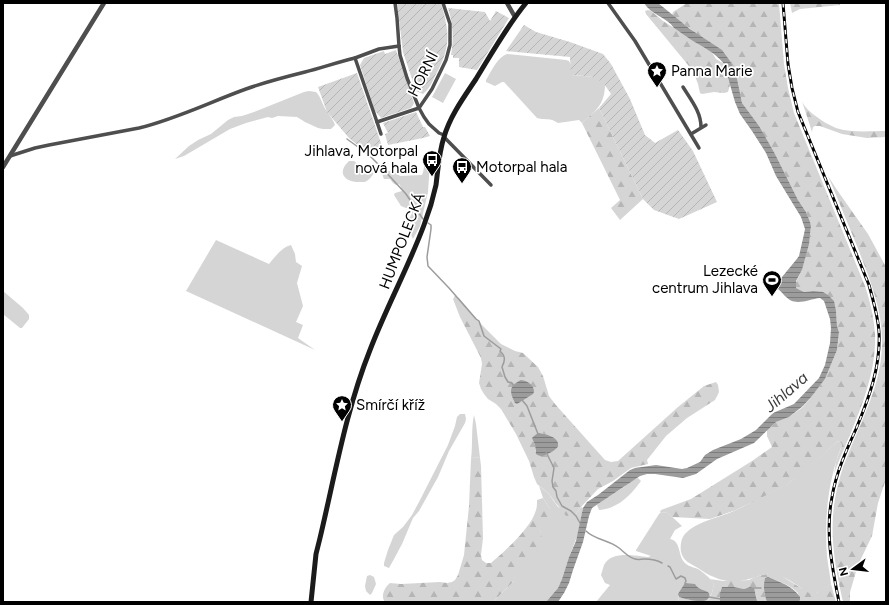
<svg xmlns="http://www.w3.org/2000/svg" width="889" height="605" font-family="Figtree,sans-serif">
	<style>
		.grass { fill: #d5d5d5 }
		.forest { fill: url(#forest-firs); fill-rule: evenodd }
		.garden { fill: url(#garden-furrows) }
		.water { fill: url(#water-rules) }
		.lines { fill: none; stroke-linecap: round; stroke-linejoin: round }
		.stream { stroke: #9c9c9c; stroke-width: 1.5 }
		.minor { stroke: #4e4e4e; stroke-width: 3.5 }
		.tertiary { stroke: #4e4e4e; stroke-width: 4.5 }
		.secondary { stroke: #1b1b1b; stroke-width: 5 }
		.rail-casing { stroke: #000; stroke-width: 3 }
		.rail { stroke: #fff; stroke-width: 1.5; stroke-dasharray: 4.5; stroke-linecap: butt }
		.labels { text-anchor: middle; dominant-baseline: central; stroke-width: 3.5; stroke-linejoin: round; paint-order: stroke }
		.poi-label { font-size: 15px; fill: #000; stroke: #fff; text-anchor: start }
		.street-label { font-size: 15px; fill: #000; stroke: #fff }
		.water-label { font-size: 16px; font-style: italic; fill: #3d3d3d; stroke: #fff }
	</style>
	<defs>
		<pattern id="forest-firs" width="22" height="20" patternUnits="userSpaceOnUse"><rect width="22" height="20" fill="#d5d5d5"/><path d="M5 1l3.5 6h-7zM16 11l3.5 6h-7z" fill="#b5b5b5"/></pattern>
		<pattern id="garden-furrows" width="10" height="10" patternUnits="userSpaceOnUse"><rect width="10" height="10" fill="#d5d5d5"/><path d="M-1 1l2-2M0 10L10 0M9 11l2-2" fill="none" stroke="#b5b5b5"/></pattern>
		<pattern id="water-rules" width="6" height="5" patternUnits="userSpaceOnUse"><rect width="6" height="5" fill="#9c9c9c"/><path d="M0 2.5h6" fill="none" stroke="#7d7d7d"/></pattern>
	</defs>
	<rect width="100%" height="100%" fill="#fff"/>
	<g class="grass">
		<path d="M507,54L566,60L569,61L571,65V75L596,77L605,84C605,104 596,111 582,123L579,120L558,123C549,117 547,121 537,118L504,82H502L495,86L486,82V80C492,70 497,58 507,54Z"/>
		<polygon points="445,73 456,79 443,103 432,97"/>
		<path d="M309,91L316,92C321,97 322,104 326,110C329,115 333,119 335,125L331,129H323L318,128L305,122L297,117L278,116L272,118L268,117L246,123L230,129L184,156L175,159L189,146L198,140L211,134L228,120L234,117L242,116L254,112L304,92Z"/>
		<path d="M427,159H429L430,162L428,192L420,226L413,239C411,234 405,225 409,219C411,215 413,212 413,207L412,206L411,207L406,208L401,206L394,195L395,193L402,191L401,187L399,184L396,185L393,183L390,179H384C383,177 382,175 383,172C389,170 395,171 400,176L422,175C425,169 423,163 427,159Z"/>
		<path d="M349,161H354L364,169L374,173C372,176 369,180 365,182C362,182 359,182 356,182C341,180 339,170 349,161Z"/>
		<path d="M216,240L269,264C275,257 282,247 291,245L295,254L296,262L302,266L297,283L303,306L296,322L303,325L298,338L315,350L186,291Z"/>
		<polygon points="3,291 23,308 29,315 29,319 22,328 20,328 3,314"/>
		<polygon points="460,414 465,414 466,419 465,423 449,451 438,477 419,511 413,518 402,544 394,559 389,568 384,566 384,563 388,550 394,535 403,527 412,515 419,502 448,445 455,426 457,417"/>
		<path d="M474,415L476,424L480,458L474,457L471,459C473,444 471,429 474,415Z"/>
		<path d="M838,441L841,443L842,445C828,480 824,519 827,556C828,565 830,575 831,584C826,587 819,593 812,594C806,594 802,588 797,585C789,580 781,575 772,574C764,573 757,577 749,579C738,583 724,582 714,577C708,575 703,571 698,568C691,564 683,561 681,552C680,545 681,537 687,532C698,521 722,517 736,510C744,507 752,501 760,497C772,492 785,487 795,478V479Z"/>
		<path d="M638,478L641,481C630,496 617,509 599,510L597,505C606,498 615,493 624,487C629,483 632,480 638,478Z"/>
		<polygon points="539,486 548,493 558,507 575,515 581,507 583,508 578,534 569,557 562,579 558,588 546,602 493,602 513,582 541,533 537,526 550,509 543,498"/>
		<path d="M661,512L668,513L682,526L675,530L670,539C681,541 678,555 684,562C687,566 693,567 698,569C703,572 711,579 714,584L712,593L710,596L709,593C705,590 701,590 697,588L678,596L679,597L678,602H596L610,585L605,583L601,575C602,572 603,568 604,565C612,550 635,556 648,557L651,556L636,551V550L659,514Z"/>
		<polygon points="370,575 374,577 376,584 372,593 370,595 366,591 365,586 367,576"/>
	</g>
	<g class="forest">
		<path d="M687,3H779L784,64L788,88L794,113L865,286C870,301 874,318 875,334C877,383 851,429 834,474L836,462L842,445L841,443L838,441L794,481V479L785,486L736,510L710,519L672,517L668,513L660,512L661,510L691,499L752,461L772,447L767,436V430L776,422L789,417L803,407L812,396L825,379L837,350L838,343L839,332L837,326L836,311L813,291L804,292L796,288V282L802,270L810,236L811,226L806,212L798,200L775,154L742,103L734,70L701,37L672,15L673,12Z"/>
		<polygon points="790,3 840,3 840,5 800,9 792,13"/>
		<polygon points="648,10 651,11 663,21 711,51 716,59 724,64 730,85 728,92 724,93 714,92 702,94 700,93 698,84 693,71 646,14 645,11"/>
		<path d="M802,101C805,108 810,112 817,117C822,121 829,125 836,128C851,133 870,131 886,131V137L867,138L842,134L820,126H815L813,127L812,132Z"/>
		<polygon points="599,108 643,199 620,220 611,208 620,200 582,123"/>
		<path d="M828,176L837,190L868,234L886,267V479L878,503L872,536L858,565L850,592V602H843C833,557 827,522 840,477C854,432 881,392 882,345C883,309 869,278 857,246C847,222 838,199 828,176Z"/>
		<path d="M455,296L459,298L481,324L501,344L515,351L523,353L538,367L543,376L549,396L555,404L605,460L611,462L618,461L678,407L704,386L716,382L718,385L719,392L715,400L687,418L666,436L647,460L648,464L631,468L613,481L598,489L581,507L575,515L566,516L548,493L537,484L534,477L529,461L516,434L501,409L496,404L488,399L484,394L481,389L479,383L482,364L481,358L460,317L453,299ZM538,433C544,433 551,435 556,440L535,452V445L533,440Z"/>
		<path d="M474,457L480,458L481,466L483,538L481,555L482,560L486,563H491C504,552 532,527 536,510C537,507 537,504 537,500L543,498L550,509L551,514L547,521L538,526L541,533L542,541L532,557L513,582L493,602H385C380,596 385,587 390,583L401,584L440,582L447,583L452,582L455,580L458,575L464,555L469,506L471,459Z"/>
		<path d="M770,573L780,575L809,593H816L831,584L836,602H799L800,600C800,599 798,594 798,593C791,585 778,581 768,577L765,578C763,587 764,594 767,602H756C758,595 754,591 750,587L744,589L734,587H722L720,593V602H678L679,597C689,600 698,602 709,599L712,593L714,584L710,579L723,581H737L749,580L755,577Z"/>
	</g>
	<g class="garden">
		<path d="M397,3H441C450,34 451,47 435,76C432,83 428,90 423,94L416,91L403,52Z"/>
		<path d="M448,8L485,12L490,21L496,11L509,18L477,70L459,67V58H453V55H451C454,39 453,24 448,8Z"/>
		<path d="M524,25L536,32L570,42L603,54L611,64L630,99L645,135L655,143L678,130L693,151L717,202L679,219L654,210L643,199L599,108L611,94C599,74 592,77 571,75L570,57L506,51Z"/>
		<polygon points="396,50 414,103 413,105 411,108 381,118 375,111 360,65 364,58 384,51 385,54"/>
		<polygon points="357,73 382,146 365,151 349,138 327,112 318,87"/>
		<polygon points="416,112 423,127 425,127 430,136 423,138 388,145 385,134 388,133 383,123"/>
	</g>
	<g class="water">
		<path d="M644,3H658L690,29L722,50L730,61L734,70L737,79L742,103L759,126L775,154L798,200L806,212L810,222L811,226L809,244L802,270L796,281V288L804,292L813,291L823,292L828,295L834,301L836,311L837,326L839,332L837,350L825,379L812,396L803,406L789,417L776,422L754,443L717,459L696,474L683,478L655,474H647L640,476L592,508L589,516L583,542L573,570L569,583L564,593L558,602H546L558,588L562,579L569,557L576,541L583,508L587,502L598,495L630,470L635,468L656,465L682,469L687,468L700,462L705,455L713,450L741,439L756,430L773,413L794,404L819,378L825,365L830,343L831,328L830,319L824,301L820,298C810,299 799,305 790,300C786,298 782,292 778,289V286L782,277L796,260L799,256L804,234L805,229L801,217L776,176L766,153L752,131L740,114L735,102L724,64C716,53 701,46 690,39C684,35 679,31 674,28C667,17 651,15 644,3Z"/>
		<path d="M521,380C528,381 534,385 534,392L533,394L517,404L515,403C509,391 509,386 521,380Z"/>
		<path d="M538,433C544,433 560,437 558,446C557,450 546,455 542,456C539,456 538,455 536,454L535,445L532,438L534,436Z"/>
		<path d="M768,577C780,582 793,586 800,597V600L799,602H767C764,594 763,586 765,578Z"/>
		<path d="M685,583L695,584C699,591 705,589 709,593C710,596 710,597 708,599C703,604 685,599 679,597L678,594Z"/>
		<polygon points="722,587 734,587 744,589 750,587 754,588 757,601 720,602 720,593"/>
	</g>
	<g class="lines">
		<g class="stream">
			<polyline points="347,139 369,155 382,168 406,194 423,219"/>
			<path d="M428,223L431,225V229L427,257L428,266L449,288L476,319L479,321L484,336L501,349L500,351C506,356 505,361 502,367L505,377L508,382L512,383L514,386"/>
			<polyline points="522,400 527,406 538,434"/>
			<polyline points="546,452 554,468 552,481 553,487 556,491 557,497 562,506 571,511 576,516 580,523"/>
			<path d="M586,531C595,540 609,540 619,548C624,552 629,558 635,559C638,560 641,559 644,559C651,559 657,560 662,563"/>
			<polyline points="668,566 670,567 676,579 681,576 685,578 686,581 685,583 686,584"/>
			<polyline points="753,588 761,588"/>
			<polyline points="709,597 721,599"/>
		</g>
		<g class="minor">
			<polyline points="395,3 397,18 399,46 400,55 407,78 419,108 424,117 429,124 439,133 444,135 445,138 491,185"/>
			<polyline points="608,3 635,41 699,148"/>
			<polyline points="399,46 379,49 355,58 377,122 419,108 432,89 446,60 450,45 450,24 443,3"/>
			<path d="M683,87C691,100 701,112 701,127"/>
			<polyline points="377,122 381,134"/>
			<polyline points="691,134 706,125"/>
			<path d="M10,156L35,148L49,145L139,128C176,119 210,102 246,89C265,82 285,77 305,72C321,68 338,62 355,58"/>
		</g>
		<g class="tertiary">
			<polyline points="507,3 515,17"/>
			<polyline points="3,167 104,3"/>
		</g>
		<path class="secondary" d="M311,602L316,554L320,538C335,475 346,410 370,350C386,308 408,268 424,225C429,212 433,199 436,185C438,169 439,152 444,137C450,116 464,97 476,79C492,53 507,26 526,3"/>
		<defs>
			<path id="rail" d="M783,3L788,64L792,88L798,112L869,285C873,300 878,316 879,332C881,366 869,398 856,429C846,451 836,473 832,497C825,533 832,567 839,602"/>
		</defs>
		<use href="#rail" class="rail-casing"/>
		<use href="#rail" class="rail"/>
	</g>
	<defs>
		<symbol id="sight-pin" viewBox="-11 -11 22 30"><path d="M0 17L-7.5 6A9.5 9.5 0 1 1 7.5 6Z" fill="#000" stroke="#fff"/><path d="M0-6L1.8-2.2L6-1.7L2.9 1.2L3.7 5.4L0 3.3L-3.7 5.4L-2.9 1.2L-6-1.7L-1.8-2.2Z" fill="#fff"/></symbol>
		<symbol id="bus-pin" viewBox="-11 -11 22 30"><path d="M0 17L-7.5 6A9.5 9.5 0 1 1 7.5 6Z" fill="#000" stroke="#fff"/><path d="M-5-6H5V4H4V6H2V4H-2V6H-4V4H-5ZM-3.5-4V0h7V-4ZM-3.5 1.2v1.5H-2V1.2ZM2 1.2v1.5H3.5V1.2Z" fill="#fff"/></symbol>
		<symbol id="stadium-pin" viewBox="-11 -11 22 30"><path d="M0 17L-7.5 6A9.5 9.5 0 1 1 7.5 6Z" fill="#000" stroke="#fff"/><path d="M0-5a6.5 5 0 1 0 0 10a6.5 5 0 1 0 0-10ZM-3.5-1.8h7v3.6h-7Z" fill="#fff"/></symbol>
	</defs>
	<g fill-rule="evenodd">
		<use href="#sight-pin" x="646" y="60" width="22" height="30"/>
		<use href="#bus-pin" x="421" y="149" width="22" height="30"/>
		<use href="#bus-pin" x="451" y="156" width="22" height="30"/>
		<use href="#stadium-pin" x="761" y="269" width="22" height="30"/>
		<use href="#sight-pin" x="331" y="394" width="22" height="30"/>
	</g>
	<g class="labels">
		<g class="poi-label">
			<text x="671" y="71">Panna Marie</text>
			<text x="418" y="151" text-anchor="end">Jihlava, Motorpal<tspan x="418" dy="17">nová hala</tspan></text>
			<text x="476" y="167">Motorpal hala</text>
			<text x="758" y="271" text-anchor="end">Lezecké<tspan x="758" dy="17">centrum Jihlava</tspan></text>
			<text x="356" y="405">Smírčí kříž</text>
		</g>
		<g class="street-label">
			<text transform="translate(423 74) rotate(-63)">HORNÍ</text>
			<text transform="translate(402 241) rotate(-69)">HUMPOLECKÁ</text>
		</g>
		<g class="water-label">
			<text transform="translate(786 392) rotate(-41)">Jihlava</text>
		</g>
	</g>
	<rect width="889" height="605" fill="none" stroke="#000000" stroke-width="8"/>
	<g transform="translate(853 569) rotate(255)" stroke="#ffffff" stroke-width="3" paint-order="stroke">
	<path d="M0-3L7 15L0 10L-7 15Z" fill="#000000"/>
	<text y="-6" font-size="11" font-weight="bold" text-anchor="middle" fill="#000000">N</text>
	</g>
</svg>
